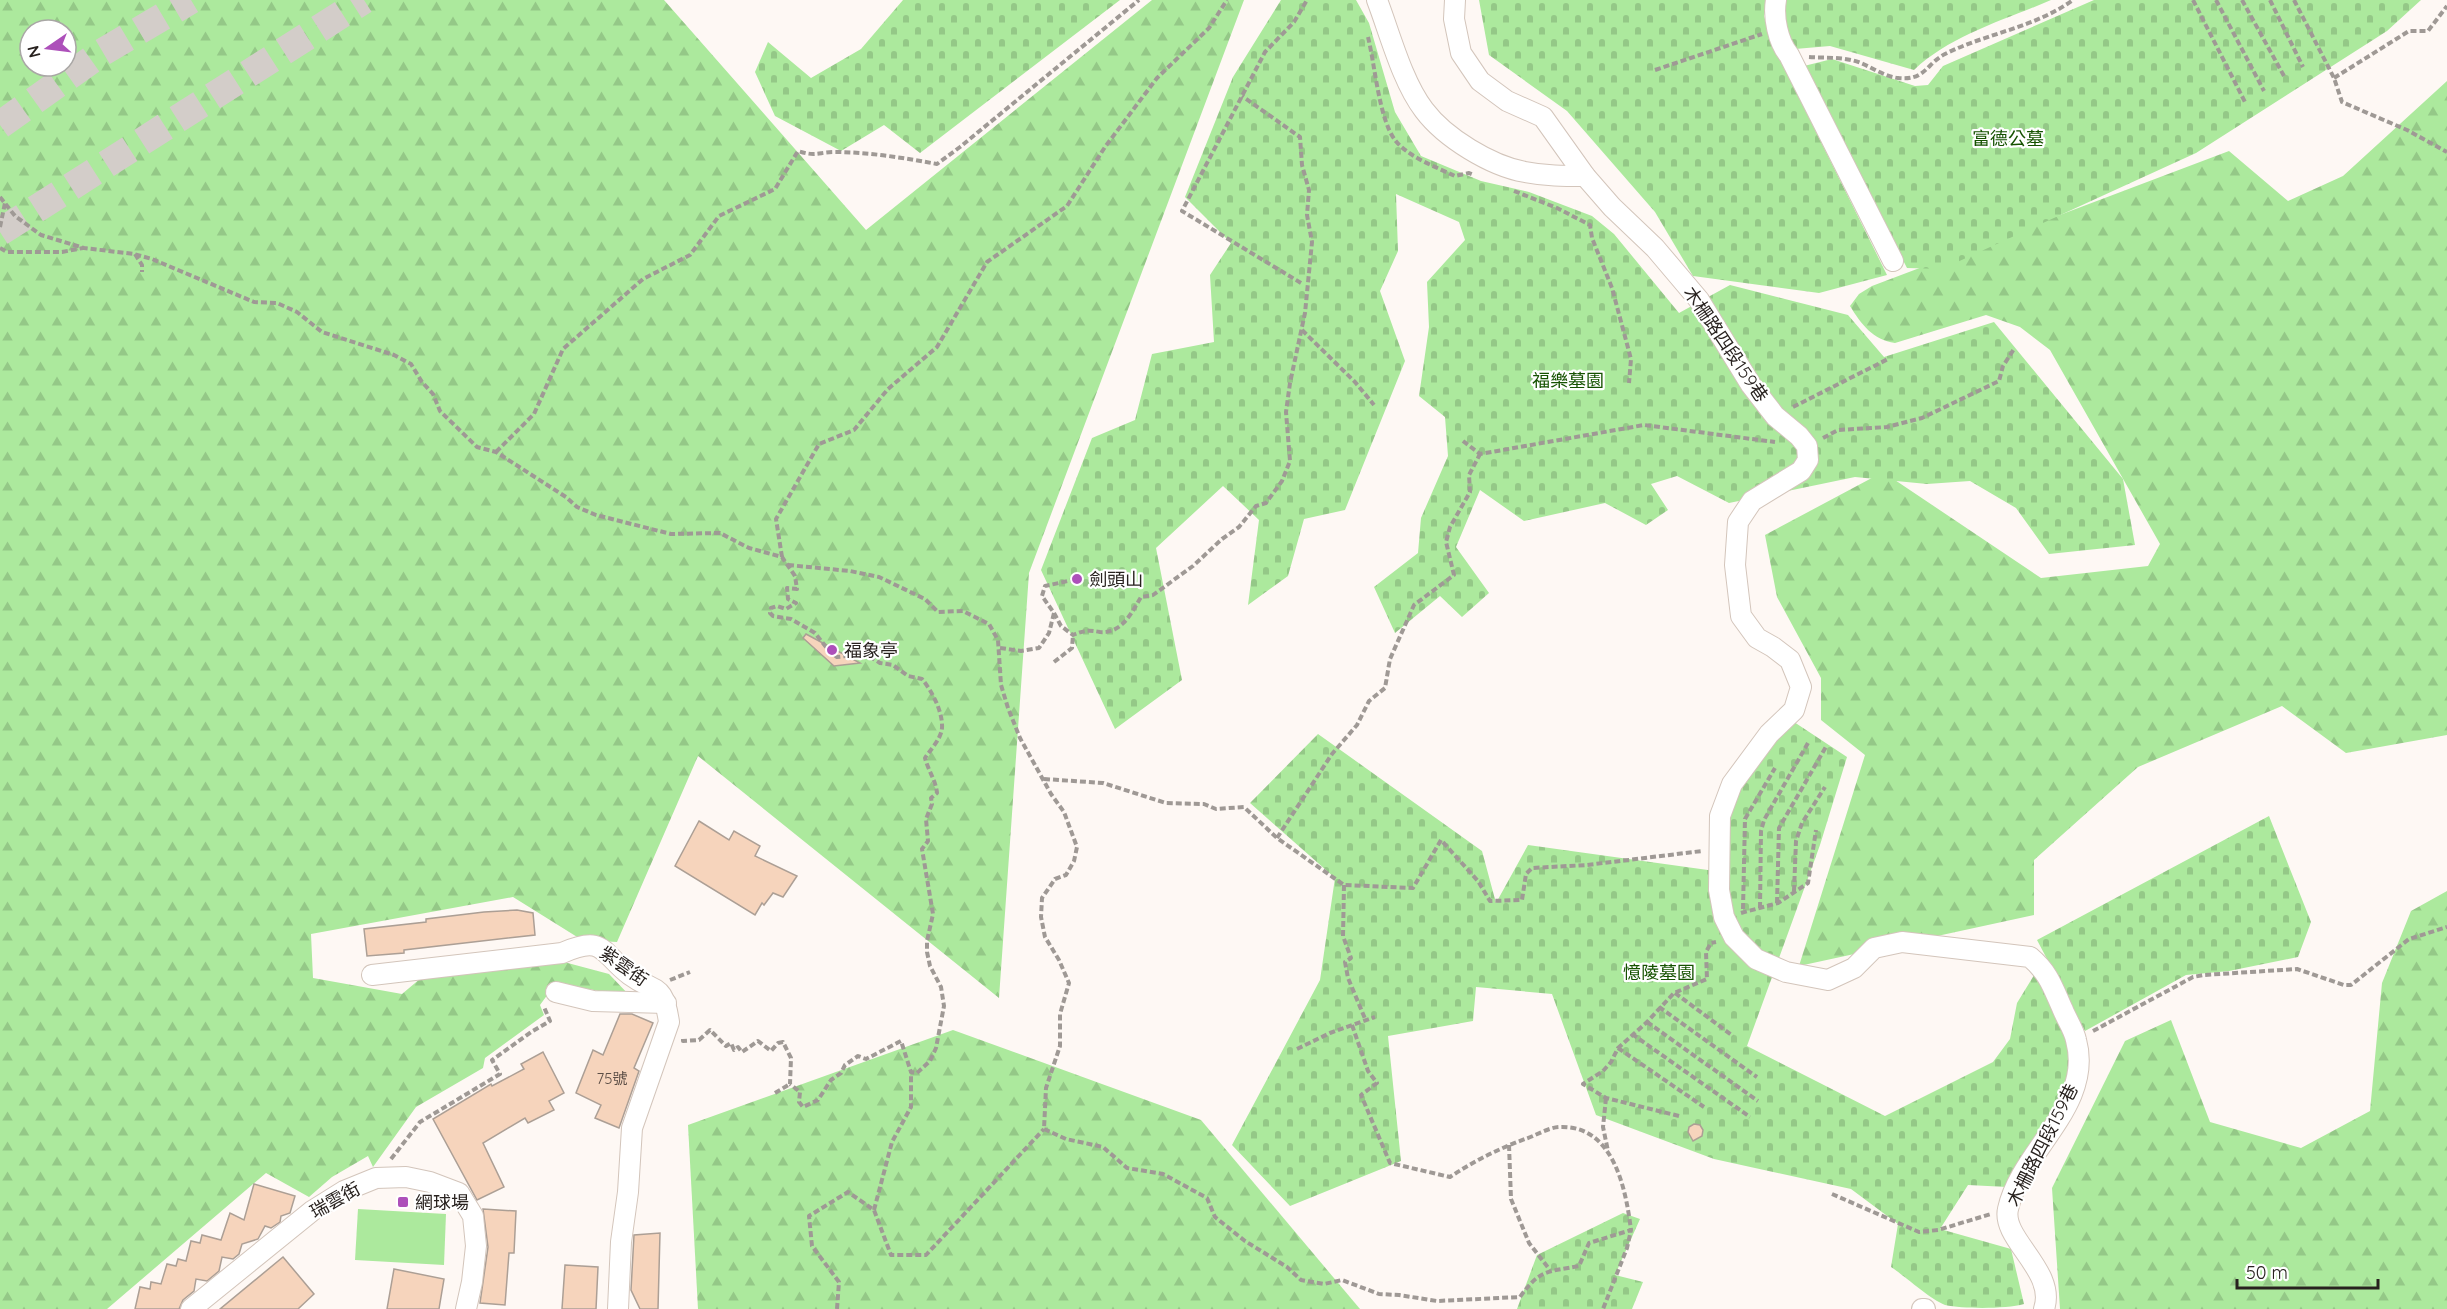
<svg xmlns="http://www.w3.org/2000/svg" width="2447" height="1309" font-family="Quicksand,'Noto Sans TC',sans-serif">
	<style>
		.green { fill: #ace99d }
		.forest { fill: url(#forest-firs); fill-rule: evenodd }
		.cemetery { fill: url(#cemetery-stones) }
		.building { fill: #f6d4bc; stroke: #ac9f95; stroke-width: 1.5 }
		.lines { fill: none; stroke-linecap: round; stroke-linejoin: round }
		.highway-tunnel { stroke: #d3cdc9; stroke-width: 28; stroke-dasharray: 28 14; stroke-linecap: butt }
		.minor-casing { stroke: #d3c5bb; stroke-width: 22 }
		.path { stroke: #9f9995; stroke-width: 4; stroke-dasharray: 6 3; stroke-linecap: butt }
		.minor { stroke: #fff; stroke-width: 20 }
		.poi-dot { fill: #ad50ba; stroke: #fff; stroke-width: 2 }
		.labels { text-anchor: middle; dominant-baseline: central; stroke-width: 4.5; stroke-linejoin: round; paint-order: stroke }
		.number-label { font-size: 15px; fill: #5c4e46 }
		.park-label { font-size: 18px; fill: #155200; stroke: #fff }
		.street-label { font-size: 18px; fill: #28221f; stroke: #fff }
		.poi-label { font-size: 18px; fill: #28221f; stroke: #fff; text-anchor: start }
	</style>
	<defs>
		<pattern id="forest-firs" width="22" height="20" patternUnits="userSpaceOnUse" patternTransform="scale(1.5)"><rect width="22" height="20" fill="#ace99d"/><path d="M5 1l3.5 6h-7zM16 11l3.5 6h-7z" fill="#94c887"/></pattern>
		<pattern id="cemetery-stones" width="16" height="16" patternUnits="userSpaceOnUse" patternTransform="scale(1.5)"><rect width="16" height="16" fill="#ace99d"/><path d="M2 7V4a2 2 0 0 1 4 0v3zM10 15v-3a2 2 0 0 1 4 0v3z" fill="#94c887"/></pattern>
	</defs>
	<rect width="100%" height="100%" fill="#fef8f4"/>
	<polygon class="green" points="358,1209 446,1214 444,1265 355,1260"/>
	<g class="forest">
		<path d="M0,0H664L866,230L1152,0H1244L1029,573L999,998L698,756L617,942L582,940L513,897L311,934L313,978L402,994L421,978L564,962L609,974L631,997L556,983L540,1005L544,1015L485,1058L483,1068L416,1107L373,1167L368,1156L332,1177L309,1197L266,1173L107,1309H0ZM30,30H66V66H30Z"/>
		<path d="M2447,81V735L2346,753L2282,706L2138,767L2034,860V915L1799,966L1865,755L1821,720V678L1777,597L1765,535L1883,472L2041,578L2148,566L2160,544L2050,350L2020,327L1986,315L1895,343C1873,340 1861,324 1850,306L1859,294L1872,286L2229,151L2288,201L2343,176Z"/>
		<polygon points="2447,891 2447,1309 2060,1309 2052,1188 2125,1041 2171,1020 2210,1122 2301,1148 2370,1111 2382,983 2411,911"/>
		<polygon points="953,1030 1201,1120 1360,1309 698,1309 688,1125"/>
	</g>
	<g class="cemetery">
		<polygon points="903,0 1120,0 920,153 884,125 841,151 775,116 755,72 768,42 811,78 861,49"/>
		<polygon points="1281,0 1356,0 1369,23 1395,112 1421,156 1481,181 1529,192 1592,216 1614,234 1679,313 1730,285 1848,315 1884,357 1994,322 2123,479 2135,545 2049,554 2016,508 1970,481 1927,484 1855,477 1729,503 1677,476 1651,484 1668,510 1646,525 1605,503 1524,521 1480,490 1456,547 1489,593 1462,617 1440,596 1395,633 1374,587 1418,553 1421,518 1448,456 1445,417 1419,396 1429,327 1427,282 1465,240 1459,222 1396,194 1398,251 1380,291 1405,361 1345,510 1304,519 1288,576 1248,605 1259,520 1223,486 1156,548 1182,680 1115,729 1041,570 1092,438 1135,420 1152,354 1214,342 1210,275 1231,243 1185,197 1233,77"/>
		<polygon points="1479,0 1768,0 1764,16 1774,47 1887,275 1819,293 1693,276 1655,212 1567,111 1489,55"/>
		<path d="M1786,0H2051C2005,20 1951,35 1914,70L1830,46L1795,49L1782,23Z"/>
		<polygon points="2094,0 2421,0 2387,31 2196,153 1942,269 1907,268 1804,66 1832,59 1915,86 1928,85 1943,66"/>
		<path d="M1791,720L1847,757L1820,845L1747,1046L1885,1116L1993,1062L2010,1039L2017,1003L2039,967L2081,1035L2065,1101L2007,1187L1968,1185L1940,1229L2011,1249L2024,1304C2006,1309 1964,1309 1945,1305C1930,1299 1906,1277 1891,1267L1898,1224L1851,1189L1714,1159L1596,1115L1552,994L1476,987L1473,1021L1388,1036L1401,1161L1290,1206L1232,1145L1320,980L1335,878L1250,803L1318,734L1482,851L1496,903L1528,845L1715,871L1733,799Z"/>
		<polygon points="2269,816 2311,922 2298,957 2229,971 2186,975 2085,1031 2037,940"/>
		<polygon points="1623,1213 1640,1219 1615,1275 1643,1282 1632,1309 1517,1309 1537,1255"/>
	</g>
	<g class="building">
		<polygon points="806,634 860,663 834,666 803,638"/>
		<polygon points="699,821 729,840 734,831 760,846 755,856 797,876 783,897 773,893 764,905 762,903 755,915 675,866"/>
		<polygon points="517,910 533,913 535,935 404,950 404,953 367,956 364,929 426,922 426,919 484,912"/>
		<polygon points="620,1014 632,1014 653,1023 634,1068 639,1071 619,1128 595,1118 601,1105 576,1093 593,1050 603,1055"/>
		<polygon points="543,1052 564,1093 549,1101 554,1110 528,1123 525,1118 483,1143 504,1187 477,1200 433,1119 491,1084 492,1086 524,1069 521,1064"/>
		<polygon points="1694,1124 1700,1125 1703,1130 1702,1136 1693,1141 1688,1132 1689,1127"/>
		<polygon points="254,1184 295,1196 290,1213 281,1216 280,1222 271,1228 265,1226 258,1239 242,1244 239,1254 233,1259 222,1257 219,1271 207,1281 196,1279 194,1291 183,1300 179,1309 135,1309 140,1287 150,1289 151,1282 161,1284 167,1264 176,1266 178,1259 186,1261 191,1241 200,1243 202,1235 221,1240 230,1213 244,1220"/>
		<polygon points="483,1209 516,1211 514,1253 509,1253 505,1305 480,1303 488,1247"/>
		<polygon points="660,1233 658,1309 640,1309 631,1290 634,1235"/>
		<polygon points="283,1257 314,1294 298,1309 220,1309"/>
		<polygon points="565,1265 598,1267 596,1309 562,1309"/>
		<polygon points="394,1269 444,1279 439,1309 387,1309"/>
	</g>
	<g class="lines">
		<g class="highway-tunnel">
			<polyline points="0,125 101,53 191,0"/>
			<polyline points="0,232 364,0"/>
		</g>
		<defs>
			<g id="minor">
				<path d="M1377,0C1390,34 1402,81 1424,110C1445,138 1491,166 1525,172C1545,176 1564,176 1585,176"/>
				<path d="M1455,0L1454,19L1461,53L1480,81L1507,101L1543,117L1585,176L1612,207L1655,248L1699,300L1751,385L1775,416L1799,436L1807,446L1808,460L1801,471L1752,501L1738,522L1735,565L1741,616L1757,638L1773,647L1790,660L1801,687L1794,710L1769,734L1732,784L1720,816L1719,890L1724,917L1734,937L1756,959L1786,972L1828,980L1854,968L1874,948L1902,942L2030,957C2049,973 2053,988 2063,1010C2067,1020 2074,1030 2076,1040C2094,1106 2021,1150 2008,1209C2001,1239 2057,1271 2044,1309"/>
				<path d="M1776,0C1773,17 1778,42 1789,55L1893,261"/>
				<path d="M372,975L562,953C605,934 601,953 630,975C656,994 663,982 669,1022L632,1128L628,1192L621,1242L618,1309"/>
				<polyline points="556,992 593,1001 666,1003"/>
				<polyline points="191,1309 312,1211 344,1191 376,1178 406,1177 430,1182 459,1193 473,1216 476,1246 472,1282 466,1309"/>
				<polyline points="1922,1309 1925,1309"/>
			</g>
		</defs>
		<use href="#minor" class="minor-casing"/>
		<g class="path">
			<polyline points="2193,0 2246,104"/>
			<polyline points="2216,0 2264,91"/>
			<polyline points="2242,0 2284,76"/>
			<polyline points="2270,0 2303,67"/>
			<polyline points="2294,0 2334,78 2342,102 2407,130 2447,152"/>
			<path d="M1368,37C1375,65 1379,119 1395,140C1408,157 1436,167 1455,176L1469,173L1474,175"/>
			<path d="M1809,57C1823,58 1837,57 1851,60C1867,63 1881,76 1898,78C1925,81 1926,64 1945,54C1987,33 2034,28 2073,0"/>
			<polyline points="1655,70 1762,34"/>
			<polyline points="2334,78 2409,31 2428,31 2447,6"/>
			<polyline points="1514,191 1557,208 1590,225 1592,238 1612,288 1631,359 1629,383"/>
			<path d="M0,197L15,216L41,235L84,248L134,254L152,259L254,302L277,303L297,312L322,332L394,355L411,364L422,382L433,394L440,411L477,447L496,452L566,497L577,507L596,515L671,534L720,533L749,548L782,557L795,576L797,589L787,588L788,599L796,603L786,609L777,606L771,608L770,613L773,616L791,619L815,633L830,652L837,657L866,654L880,663L893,665L908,676L922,679C932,691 943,712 942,728C941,739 931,749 925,758C928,770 936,781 937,793L931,798L932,804L926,819L928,841L922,849L933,914L927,941V952L930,966L941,987L944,1006L936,1048L930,1061L917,1073L911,1072L901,1041L866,1059L858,1056L845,1065L841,1073L831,1080L818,1100L803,1107L799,1102L800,1092L790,1084"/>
			<polyline points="0,227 5,203"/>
			<polyline points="0,248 7,252 62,252 83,248"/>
			<polyline points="135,254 142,265 142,272"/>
			<polyline points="1301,283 1182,211 1265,52 1294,22 1307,0"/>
			<polyline points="1302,330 1355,382 1374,405"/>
			<polyline points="1793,407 1888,359"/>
			<polyline points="1823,438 1838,430 1887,427 1922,418 1999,381 2003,366 2014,349"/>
			<polyline points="1463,441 1480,454 1644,425 1775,442"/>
			<path d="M496,452L534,414L563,349L643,279L690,255L719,216L775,189L798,151C816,157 818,152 835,152C869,152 904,158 937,164L960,147L1139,0"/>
			<polyline points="782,557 776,519 819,444 854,430 888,389 937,347 987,262 1067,206 1105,147 1157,78 1209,28 1227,0"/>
			<path d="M788,565L850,571L879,577L925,599L938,612L963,611L989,624L998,640L1001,685L1008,708L1020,738L1051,794L1064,812L1077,847L1074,861L1066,875L1055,879L1042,898L1041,917L1045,937L1059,960L1069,983L1060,1014V1046L1046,1088L1044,1129L1066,1139L1103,1147L1127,1168L1163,1174L1207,1198L1215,1217L1245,1241L1287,1267L1301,1280L1324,1284L1342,1280L1379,1294L1399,1295L1437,1301L1520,1297C1540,1269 1547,1272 1579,1266L1589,1243L1631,1230L1627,1248L1603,1309"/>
			<path d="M1054,613L1061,626L1073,635C1085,630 1089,630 1100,632C1122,634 1132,612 1141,597L1153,595L1193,566L1222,539L1239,527L1256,506L1266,503L1282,481L1290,461L1286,412L1290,383L1305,313L1312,242L1307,215L1309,190L1302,165L1300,137L1242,96"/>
			<polyline points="1000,648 1021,651 1039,648 1049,633 1054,613 1042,596 1045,586 1077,579"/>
			<polyline points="1054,662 1072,648 1073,635"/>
			<polyline points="1044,779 1103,783 1166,803 1204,804 1216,809 1244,807 1277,838 1344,885 1413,888 1441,840 1478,881 1490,901 1522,900 1526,874 1532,868 1587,865 1702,851"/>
			<polyline points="1277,838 1332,754 1357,725 1369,701 1385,688 1390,659 1414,605 1454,575 1446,542 1450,527 1470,492 1469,475 1480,454"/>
			<polyline points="1344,885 1343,936 1351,958 1345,962 1348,978 1366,1021"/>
			<polyline points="1794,891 1796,841 1802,823 1825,787"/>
			<polyline points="1777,903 1779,828 1827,745"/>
			<polyline points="1760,908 1761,831 1764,820 1808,743"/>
			<polyline points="1743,909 1745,819 1775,768"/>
			<polyline points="1741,913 1778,903 1808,883 1816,830"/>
			<polyline points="670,980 690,972"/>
			<polyline points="1675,993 1733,1036"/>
			<polyline points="1659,1007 1757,1077"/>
			<polyline points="1647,1022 1758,1101"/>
			<path d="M1352,1025L1368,1071L1377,1083L1361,1095L1390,1163L1450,1177C1474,1161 1498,1149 1525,1139C1535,1136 1549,1127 1560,1127C1614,1125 1626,1190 1631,1230"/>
			<polyline points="2093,1031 2193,977 2204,975 2297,969 2344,985 2351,985 2409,939 2447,927"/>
			<polyline points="1632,1034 1750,1117"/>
			<polyline points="683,1039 683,1041 699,1040 710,1030 726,1046 731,1043 734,1050 738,1047 742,1052 758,1041 771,1051 778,1043 783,1042 791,1058 790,1084"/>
			<polyline points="1618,1048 1704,1107"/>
			<polyline points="1297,1049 1330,1033 1375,1017"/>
			<polyline points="775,1093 790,1084"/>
			<polyline points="1606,1098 1603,1127 1608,1151"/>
			<polyline points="1679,1116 1606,1098 1583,1084 1603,1071 1611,1062 1618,1048 1647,1022 1674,993 1707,979 1706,952 1711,943 1716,942"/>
			<polyline points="1509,1145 1511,1199 1529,1243 1550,1270"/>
			<polyline points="391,1159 420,1122 500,1074 492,1060 531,1032 550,1021 544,1007"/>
			<polyline points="1832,1194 1919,1232 1938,1230 1991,1214"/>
			<polyline points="874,1210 892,1142 911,1107 911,1072"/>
			<polyline points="837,1309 839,1282 812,1246 809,1216 848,1192 874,1210 891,1255 926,1255 1044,1129"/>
		</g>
		<use href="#minor" class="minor"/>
	</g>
	<g class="poi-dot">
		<circle cx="1077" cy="579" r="6"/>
		<circle cx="832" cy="650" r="6"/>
		<rect x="397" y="1196" width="12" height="12" rx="3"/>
	</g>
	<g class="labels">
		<g class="number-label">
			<text x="612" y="1078">75號</text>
		</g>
		<g class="park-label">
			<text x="2008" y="138">富德公墓</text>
			<text x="1568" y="380">福樂墓園</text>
			<text x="1659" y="972">憶陵墓園</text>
		</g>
		<g class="street-label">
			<text transform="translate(1726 344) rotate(56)">木柵路四段159巷</text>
			<text transform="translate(624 966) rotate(35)">紫雲街</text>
			<text transform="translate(2042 1145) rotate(-63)">木柵路四段159巷</text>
			<text transform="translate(335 1200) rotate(-29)">瑞雲街</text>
		</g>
		<g class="poi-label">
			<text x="1089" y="579">劍頭山</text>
			<text x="844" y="650">福象亭</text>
			<text x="415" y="1202">網球場</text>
		</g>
	</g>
	<g transform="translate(48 48) rotate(256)"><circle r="28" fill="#ffffff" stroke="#a9a7a5" stroke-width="1.5"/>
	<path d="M0-4.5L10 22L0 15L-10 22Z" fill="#ad50ba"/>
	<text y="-9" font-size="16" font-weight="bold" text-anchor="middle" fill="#28221f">N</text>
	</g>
	<path d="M2237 1279v9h141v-9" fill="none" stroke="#28221f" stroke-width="3"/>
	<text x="2246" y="1279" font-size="18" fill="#28221f" stroke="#ffffff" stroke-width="4.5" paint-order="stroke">50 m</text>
</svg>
